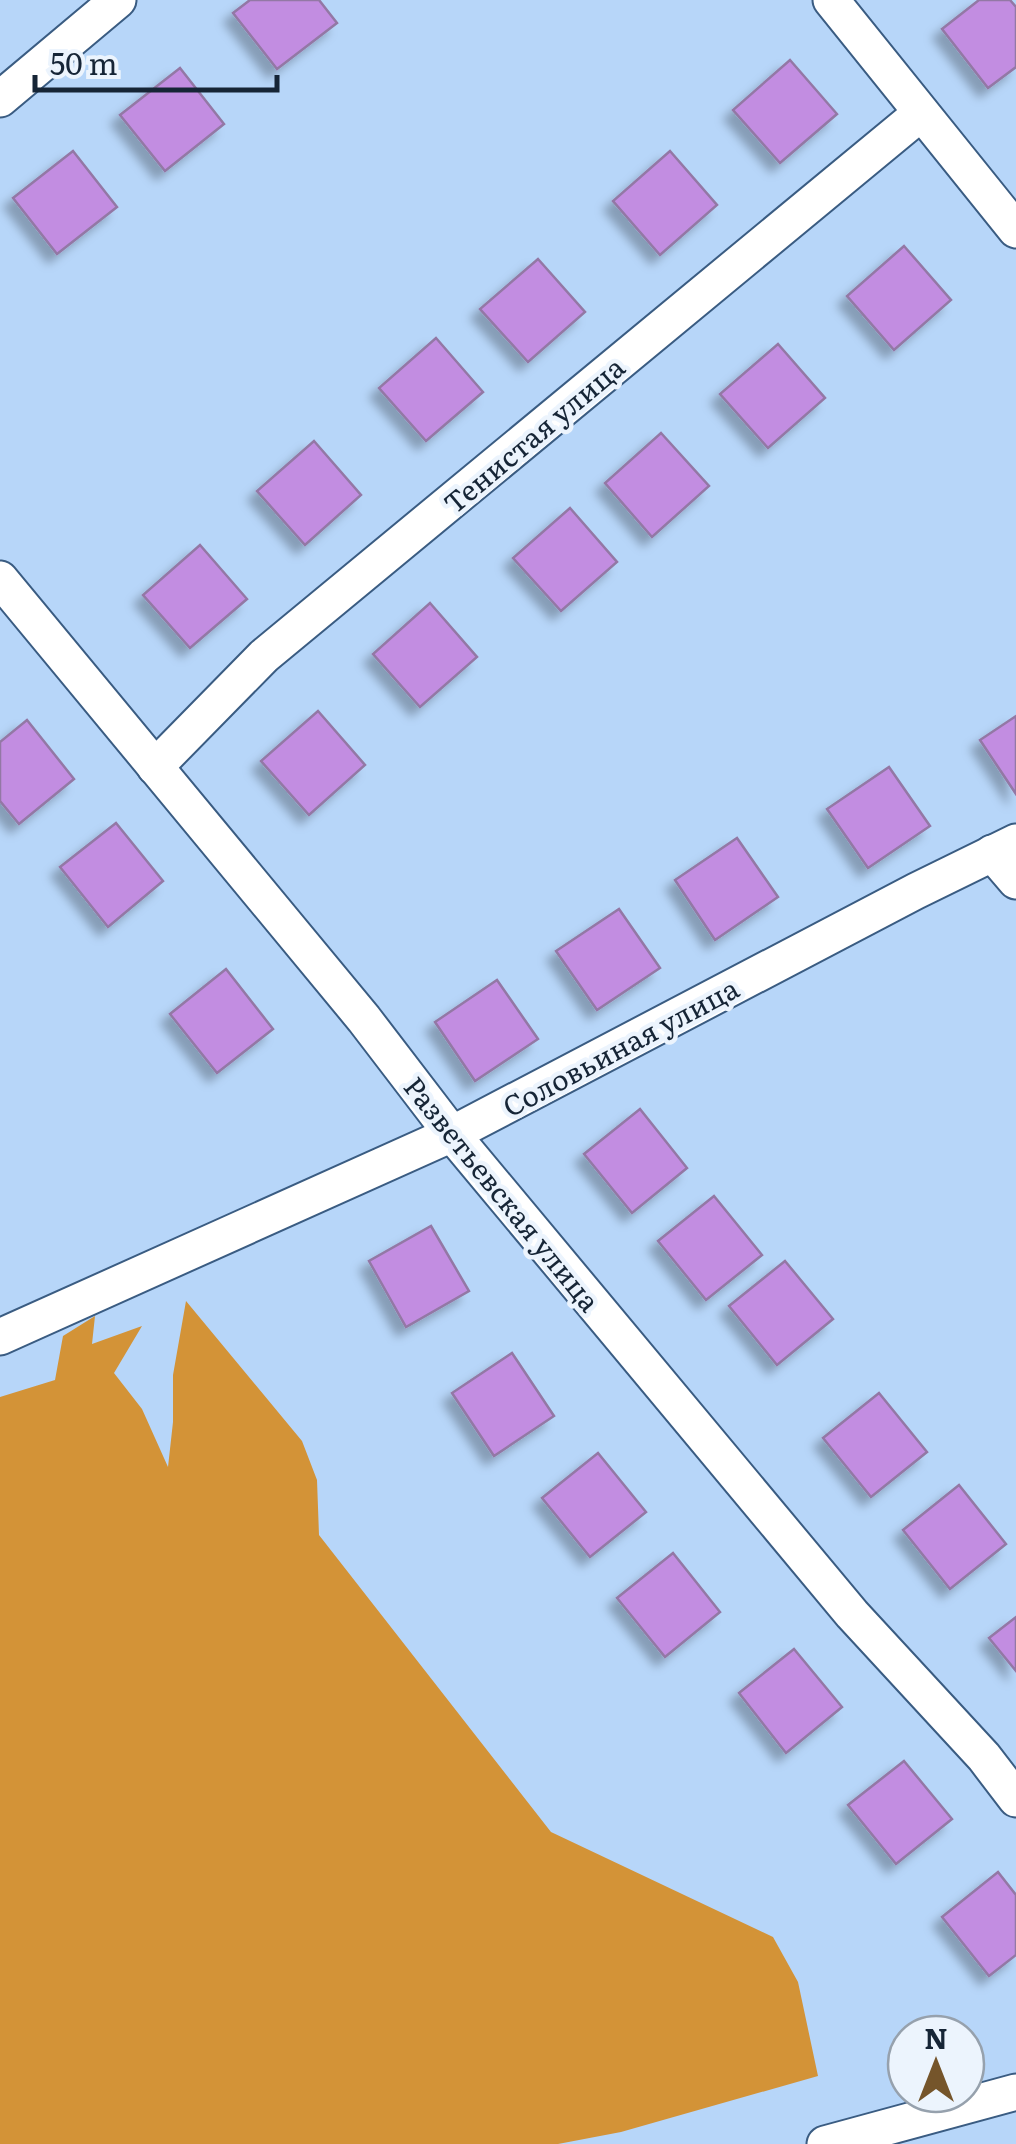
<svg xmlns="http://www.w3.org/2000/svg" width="1016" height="2144" font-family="Literata,serif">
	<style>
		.forest { fill: #d39337 }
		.building { fill: #c28de1; stroke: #9378a5; stroke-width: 2.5; filter: url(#shadow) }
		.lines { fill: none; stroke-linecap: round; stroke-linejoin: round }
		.minor-casing { stroke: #3a5c82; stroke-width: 39 }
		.minor { stroke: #fff; stroke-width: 35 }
		.labels { text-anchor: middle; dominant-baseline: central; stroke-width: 9; stroke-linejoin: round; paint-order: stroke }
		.street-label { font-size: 28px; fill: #162536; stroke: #ecf4fd }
	</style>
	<defs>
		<filter id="shadow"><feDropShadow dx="-9" dy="9" stdDeviation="5" flood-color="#0004"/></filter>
	</defs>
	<rect width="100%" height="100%" fill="#b7d6f9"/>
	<polygon class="forest" points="186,1301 302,1441 317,1480 319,1535 551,1832 773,1937 798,1982 818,2076 621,2132 558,2144 0,2144 0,1397 55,1380 63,1336 95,1316 92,1344 142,1326 114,1373 142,1409 168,1467 173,1422 173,1375"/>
	<g class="building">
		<polygon points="250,0 319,0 337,23 277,69 233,13"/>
		<polygon points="979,0 1010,0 1016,7 1016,67 988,88 942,29"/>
		<polygon points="790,60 837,114 780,163 733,110"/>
		<polygon points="180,68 224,124 165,171 120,115"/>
		<polygon points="73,151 117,207 57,254 13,198"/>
		<polygon points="670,151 717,205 660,255 613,201"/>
		<polygon points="904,246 951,300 894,350 847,296"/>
		<polygon points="538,259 585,312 528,362 480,309"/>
		<polygon points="436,338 483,392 426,441 379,388"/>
		<polygon points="778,344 825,398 768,448 720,394"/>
		<polygon points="661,433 709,486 652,537 605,483"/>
		<polygon points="314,441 361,495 305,545 257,491"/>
		<polygon points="570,508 617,562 561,611 513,558"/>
		<polygon points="200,545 247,599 190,648 143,595"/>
		<polygon points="430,603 477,657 420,707 373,654"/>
		<polygon points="318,711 365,765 309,815 261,761"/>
		<polygon points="1016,716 1016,794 980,740"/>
		<polygon points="27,720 74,779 19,824 0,801 0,742"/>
		<polygon points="889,767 930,826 868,868 827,809"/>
		<polygon points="116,823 163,881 108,927 60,867"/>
		<polygon points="737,838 778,897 715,940 675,880"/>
		<polygon points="619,909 660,968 597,1010 556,951"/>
		<polygon points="226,969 273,1029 217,1073 170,1014"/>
		<polygon points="497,980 538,1039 475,1081 435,1022"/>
		<polygon points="640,1109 687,1168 632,1213 584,1154"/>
		<polygon points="714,1196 762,1255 706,1300 658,1241"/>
		<polygon points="431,1226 469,1291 406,1327 369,1261"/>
		<polygon points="785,1261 833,1319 777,1365 729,1306"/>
		<polygon points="512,1353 554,1416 494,1456 452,1393"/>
		<polygon points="879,1393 927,1452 871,1497 823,1438"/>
		<polygon points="598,1453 646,1512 590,1557 542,1498"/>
		<polygon points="959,1485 1006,1544 950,1589 903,1530"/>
		<polygon points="673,1553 720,1612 665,1657 617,1598"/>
		<polygon points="1016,1617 1016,1671 989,1638"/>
		<polygon points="794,1649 842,1707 786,1753 739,1693"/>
		<polygon points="904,1761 952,1819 896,1864 848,1805"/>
		<polygon points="998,1872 1016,1895 1016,1955 989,1976 942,1917"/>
	</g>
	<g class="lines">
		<defs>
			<g id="minor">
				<polyline points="831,0 1016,230"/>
				<polyline points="0,99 118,0"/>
				<polyline points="0,579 364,1019 452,1134 852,1614 984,1757 1016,1799"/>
				<polyline points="155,767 264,656 921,113"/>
				<polyline points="992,853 1016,881"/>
				<polyline points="0,1337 452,1134 916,891 1016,842"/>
				<polyline points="825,2144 1016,2092"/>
			</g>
		</defs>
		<use href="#minor" class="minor-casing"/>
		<use href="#minor" class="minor"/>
	</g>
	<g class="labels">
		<g class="street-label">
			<text transform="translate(533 434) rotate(-40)">Тенистая улица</text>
			<text transform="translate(620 1046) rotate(-28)">Соловьиная улица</text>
			<text transform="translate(503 1193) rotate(51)">Разветьевская улица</text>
		</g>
	</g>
	<g transform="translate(936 2064)"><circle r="48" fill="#ecf4fd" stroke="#96a1ad" stroke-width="2.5"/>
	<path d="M0-8L18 38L0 25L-18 38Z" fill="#75552b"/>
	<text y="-15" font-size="28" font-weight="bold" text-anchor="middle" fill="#162536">N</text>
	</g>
	<path d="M35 75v15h242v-15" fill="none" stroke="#162536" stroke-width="5"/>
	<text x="50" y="75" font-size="30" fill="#162536" stroke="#ecf4fd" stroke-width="8" paint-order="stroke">50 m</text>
</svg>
